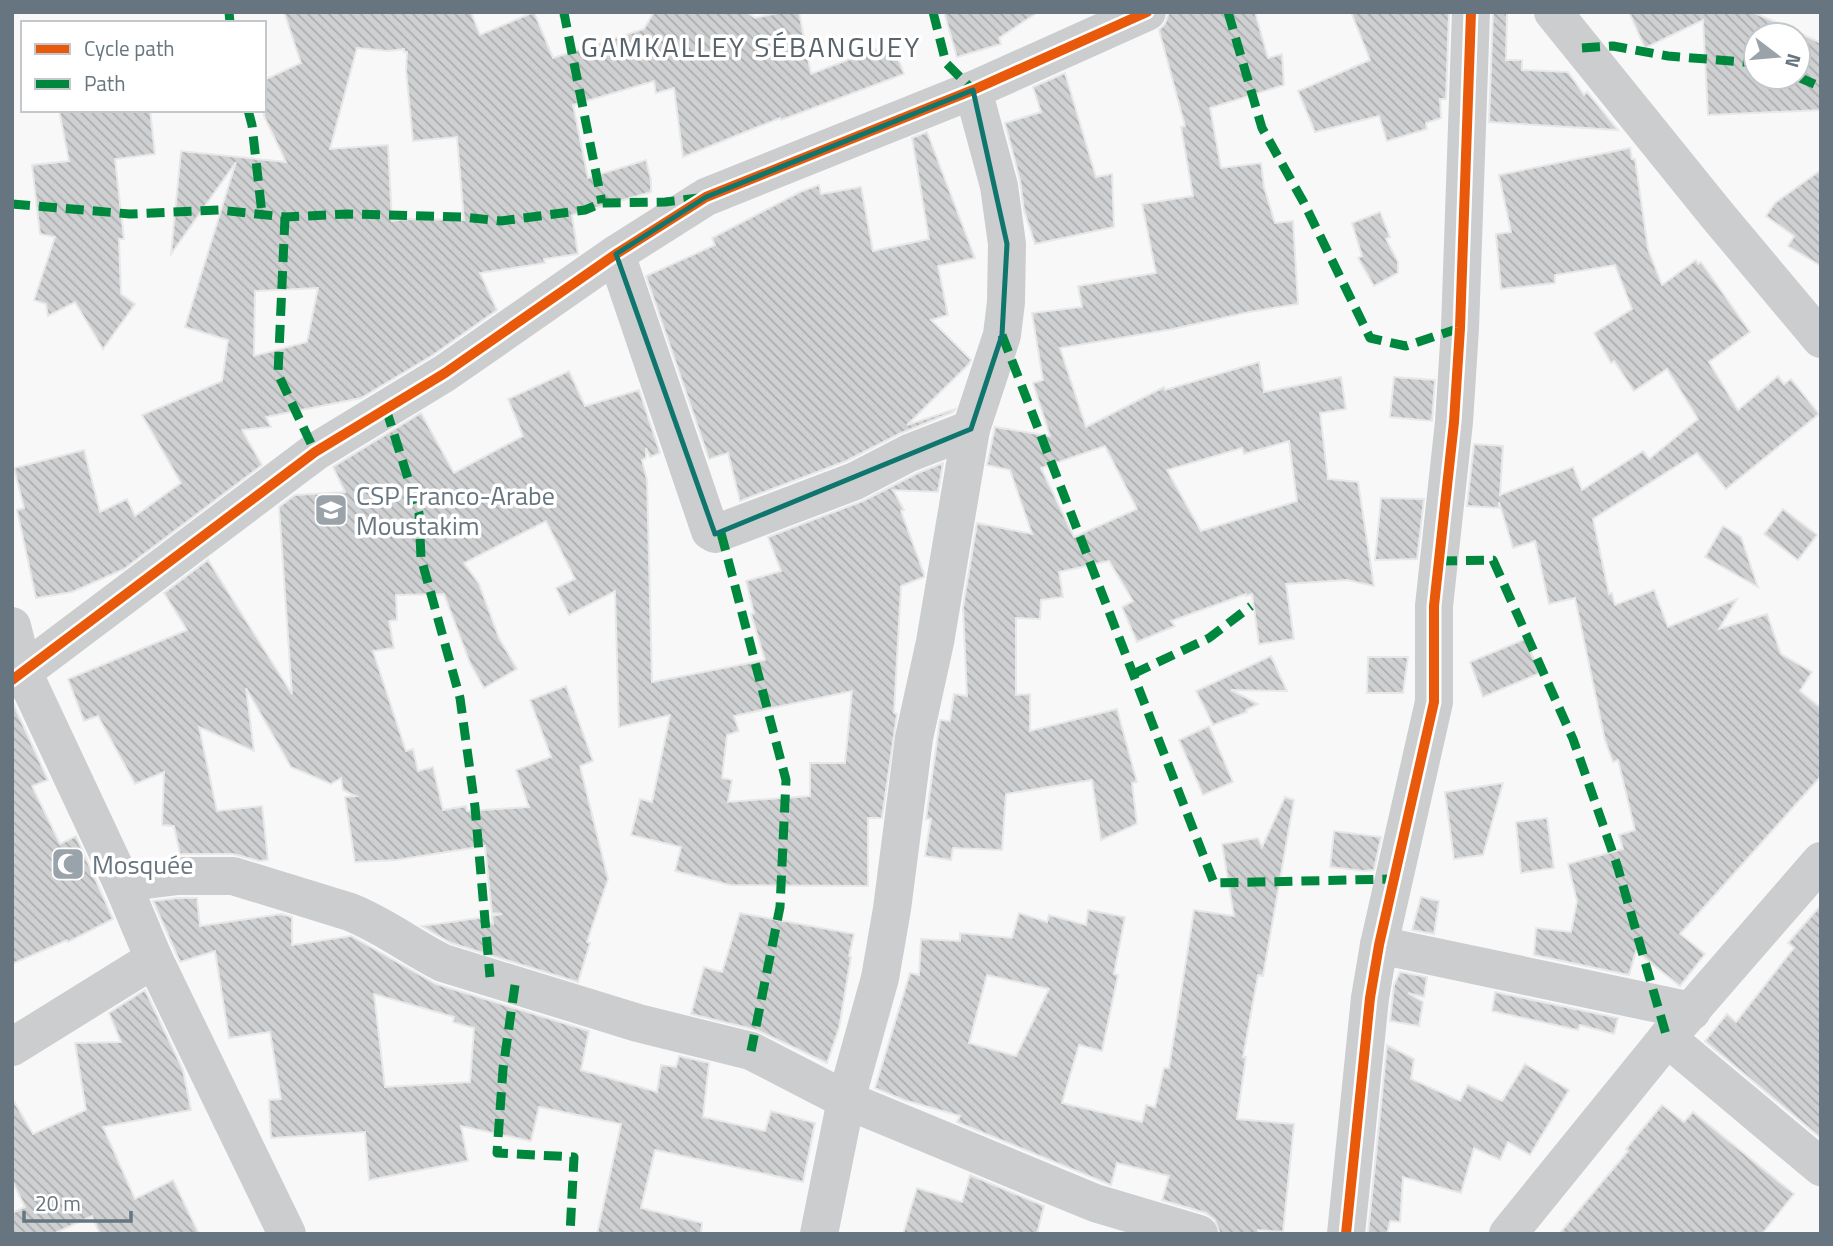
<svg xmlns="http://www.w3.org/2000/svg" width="1833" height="1246" font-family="'Titillium Web',sans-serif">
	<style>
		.building { fill: url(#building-back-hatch); stroke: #e8e8e8; stroke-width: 2; fill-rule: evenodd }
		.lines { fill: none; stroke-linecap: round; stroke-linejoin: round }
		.minor { stroke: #cbcdce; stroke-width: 38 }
		.quiet { stroke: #00873e; stroke-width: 9; stroke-dasharray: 18 9; stroke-linecap: butt }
		.cycleway-casing { stroke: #fff; stroke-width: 15 }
		.cycleway { stroke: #e8590c; stroke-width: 10 }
		.marked { fill: none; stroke: #0f766e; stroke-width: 5; stroke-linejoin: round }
		.labels { text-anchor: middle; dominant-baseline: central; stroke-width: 7; stroke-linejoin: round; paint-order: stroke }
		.poi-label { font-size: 26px; fill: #66757f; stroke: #fff; text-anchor: start }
		.neighbourhood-label { font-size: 28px; letter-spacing: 2px; fill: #58636b; stroke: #fff }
	</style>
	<defs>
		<pattern id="building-back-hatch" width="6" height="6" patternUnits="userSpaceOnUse" patternTransform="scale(1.75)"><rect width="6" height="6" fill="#cfd0d1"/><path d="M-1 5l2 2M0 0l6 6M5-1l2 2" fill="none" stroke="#acadaf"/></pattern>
	</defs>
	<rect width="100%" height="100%" fill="#f8f8f8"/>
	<g class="building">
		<path d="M284,12H471L480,35L534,12L553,58L644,29L654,12H746L755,18L782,12H799L811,74L892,43L904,74L781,120L780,118L683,157L674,88L656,93L654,81L573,105L588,178L646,160L651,180V192L572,215L578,254L544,259L545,263L480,273L497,310L433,355L361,398L266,417L271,427L242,430L262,465L124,569L72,592L36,598L17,510L24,508L14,468L84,450L100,512L127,499L135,516L181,483L142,415L222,381L228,340L185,327L236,162L171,254L181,151L286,162L264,116V80L301,63ZM357,48L389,51L404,49V52H407L406,70L413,141L457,137L464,220L404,219L392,221L388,145L330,149ZM318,288L307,342L254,356L255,291Z"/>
		<polygon points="944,12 1038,12 999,38 1001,44 957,57"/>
		<path d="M1169,12H1255L1268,58L1282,54L1284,85L1210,108L1221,168L1261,163L1264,187L1275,223L1293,221L1298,304L1249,312L1173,329L1060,348L1086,427L1164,387L1165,390L1259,362L1264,392L1341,377L1346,409L1320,413L1328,479L1358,482L1374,586L1347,580L1286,584L1294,639L1259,644L1252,594L1246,596V594L1171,621L1175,626L1137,642L1122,607L1133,601L1109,561L1059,572L1063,597L1041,600L1040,619L1016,618V695L1030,694V731L1117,709L1137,782L1132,783L1137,824L1101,840L1092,780L1006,794L1002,850L953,848L951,860L925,856L931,819H926L940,720L950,721L954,694L967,696L963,607L977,523L1032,534L1010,470L987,465L995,427L1050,436L1033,383L1043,380L1032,313L1082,307L1078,286L1156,273L1142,204L1193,196L1181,127L1185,126L1159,30L1165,24ZM1289,441L1297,501L1201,531L1167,470L1242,448L1244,454ZM1105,446L1137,509L1074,537L1041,468Z"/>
		<polygon points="1351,12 1449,12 1446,99 1440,99 1441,118 1426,123 1427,129 1387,141 1379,116 1315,132 1298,91 1370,60"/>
		<polygon points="1493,12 1507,12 1506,60 1522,60 1522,70 1568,72 1584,95 1587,92 1618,130 1489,122"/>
		<path d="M1629,12H1752L1797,31V32L1821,43V110L1708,115L1703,20L1645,48ZM1756,35H1798V77H1756Z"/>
		<polygon points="1065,73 1096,177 1112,174 1114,227 1035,244 1024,210 1020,180 1005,123 1041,112 1033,87"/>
		<polygon points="59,110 150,110 155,154 115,159 124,239 119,239 121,294 135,304 103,349 75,302 48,316 46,304 34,300 55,237 40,234 32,165 69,161"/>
		<polygon points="927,132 975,258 938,266 948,315 931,320 971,360 969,364 907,425 955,409 953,412 899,434 846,461 740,501 728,453 709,459 646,276 715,245 712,238 800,192 819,185 821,194 861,187 873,251 929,239 912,138"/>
		<polygon points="1630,148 1632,159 1635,159 1648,249 1662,285 1696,260 1698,264 1701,262 1750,332 1709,362 1738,410 1778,376 1784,384 1791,379 1819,414 1726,489 1697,453 1593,519 1609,594 1612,593 1615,605 1654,590 1668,627 1737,599 1719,629 1767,614 1781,654 1812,672 1800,691 1821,708 1821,776 1680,934 1705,954 1680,986 1636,951 1629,975 1534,955 1536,928 1571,932 1577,901 1568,864 1623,849 1619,835 1635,830 1618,760 1613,762 1605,740 1575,598 1549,604 1535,541 1513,548 1499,502 1499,508 1467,506 1474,444 1503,446 1500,495 1573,467 1582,490 1643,451 1649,459 1698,419 1667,369 1634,391 1614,361 1611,363 1594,333 1632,309 1615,265 1555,275 1555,283 1501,289 1496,234 1511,232 1499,175"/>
		<polygon points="1821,170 1821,266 1788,246 1794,236 1766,216 1775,203"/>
		<polygon points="1380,212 1390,237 1386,239 1398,262 1398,273 1374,286 1358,258 1362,256 1352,223"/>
		<path d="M569,371L585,406L639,390L660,453L650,457L646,448V458L642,460L647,480L652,682L765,660L751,614L754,613L746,581L781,571L768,537L863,501L918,473L943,463L938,492L893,490L904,510L901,511L924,574V577L901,586L894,713L897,714L882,818H868V886L730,885L675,871L681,847L631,835L640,799L652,802L670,715L619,727L615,591L569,615L556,588L575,579L546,521L464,563L479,584L499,638L517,669L484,688L470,663L444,594L396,595L397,620L389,621L394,648L373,651L406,751L413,749L418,771L433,767L443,810L466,806L467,811L529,807L516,770L551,757L530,700L566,686L593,761L580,766L608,879L587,942L590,943L578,982L451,943L422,926L479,918L493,924L492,916L502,914L492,913L485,846L396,860L355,862L345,797L356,796L343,790L341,778L331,784L291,767L246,688L254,751L199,727L217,811L262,806L268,860L260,861L233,854H180L174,826L162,825L164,772L135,784L98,716L84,721L68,679L187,630L164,593L208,560L292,694L279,507L295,495L345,492L333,467L421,413L454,473L523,436L508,399ZM852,691L845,763H810V796L728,802L732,780L722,778L727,735L739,731L734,716Z"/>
		<polygon points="1394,377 1435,380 1432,421 1390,417"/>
		<polygon points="1381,498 1424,499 1417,559 1375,560"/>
		<polygon points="1783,509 1817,535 1798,560 1764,534"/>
		<polygon points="1723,526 1741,537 1758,587 1705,557"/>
		<polygon points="1525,639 1540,673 1483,697 1470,662"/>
		<polygon points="1271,656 1287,691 1231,690 1258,704 1246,710 1247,712 1213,725 1196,691"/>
		<polygon points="1368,657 1408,657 1403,693 1367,693"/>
		<polygon points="12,701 48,780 32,786 60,844 76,836 113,919 68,942 67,940 12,964"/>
		<polygon points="1209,726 1233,782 1203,795 1179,740"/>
		<polygon points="1503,783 1483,855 1454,859 1445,792"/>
		<path d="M1285,797L1294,800L1263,976L1258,975L1243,1057H1246L1237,1119L1294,1124L1283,1232L1258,1230V1234H1220L1215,1220L1206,1213L1162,1200L1169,1176L1117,1163L1111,1185L957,1122L960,1116L904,1100L875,1088L910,973L919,975L921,939L960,941V933L1012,938L1019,913L1047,922L1049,915L1086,925L1088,910L1125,917L1114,974L1118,975L1102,1051L1079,1045L1062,1103L1142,1122L1146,1105L1155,1107L1164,1068H1169L1194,910L1234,916L1222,844L1258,838L1262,847ZM987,975L1049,989L1016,1056L969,1043Z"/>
		<polygon points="1547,818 1554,868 1521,873 1516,822"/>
		<polygon points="1334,831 1381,837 1374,870 1364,871 1330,867"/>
		<polygon points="1421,897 1439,901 1434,934 1412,930"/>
		<path d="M179,898H197L200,926L281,914L292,917V945L351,936L436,984L589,1031L581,1070L657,1092L661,1065L676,1067L679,1056L709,1063L703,1117L765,1131L771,1111L815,1123L803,1182L655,1150L641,1208L702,1223L701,1234H597L621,1124L539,1107L531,1141L461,1126L468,1161L369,1180L365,1132L271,1138L269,1100L281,1099L270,1032L229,1038L215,951L180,962L153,901ZM374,994L454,1017L453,1022L474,1028L470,1082L385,1087Z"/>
		<polygon points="1821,905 1821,1138 1705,1041 1727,1014 1736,1022 1794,948 1788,943"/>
		<polygon points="740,913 854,934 849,956 851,957 839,1028 827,1063 757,1030 691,1014 704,967 722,972"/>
		<polygon points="1400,972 1427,977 1424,997 1408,993 1423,1002 1419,1026 1390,1021 1394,985"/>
		<polygon points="145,990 183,1070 191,1110 103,1127 135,1199 173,1180 199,1234 100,1234 92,1216 53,1234 12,1234 12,1213 25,1207 12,1180 12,1098 33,1134 86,1110 75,1043 121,1042 109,1013"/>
		<polygon points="1495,992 1618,1018 1614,1034 1580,1025 1578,1030 1492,1011"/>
		<polygon points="1387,1045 1414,1059 1411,1079 1460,1101 1468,1085 1502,1101 1525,1064 1569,1090 1530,1155 1508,1142 1500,1160 1474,1148 1461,1193 1403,1177 1400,1222 1390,1221 1387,1234 1368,1234"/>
		<polygon points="1662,1105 1684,1122 1693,1112 1794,1194 1762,1234 1559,1234 1628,1151 1626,1149"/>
		<polygon points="970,1175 1044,1206 1037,1234 903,1234 917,1188 962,1202"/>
	</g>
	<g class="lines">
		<g class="minor">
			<polyline points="1553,12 1717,215 1821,339"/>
			<polyline points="616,254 710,531 715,534 855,481 909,453 971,429"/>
			<polyline points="12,626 24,674 122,883 154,959 287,1234"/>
			<polyline points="12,680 315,452 445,373 616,254 706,197 973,90 1147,12"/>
			<path d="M122,883L178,876H233L350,912C383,925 411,947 443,963L638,1023L751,1051L846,1100L1095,1203L1199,1234"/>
			<polyline points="1379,945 1692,1011"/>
			<polyline points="1667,1038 1821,1167"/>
			<polyline points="12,1047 154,959"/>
			<polyline points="819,1234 846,1100 880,978 892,909 914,738 935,642 971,429 1002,335 1006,302 1007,244 999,186 973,90"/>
			<polyline points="1346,1234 1370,998 1379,945 1434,702 1434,606 1454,422 1460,328 1471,12"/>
			<polyline points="1508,1234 1667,1038 1821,861"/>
		</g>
		<g class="quiet">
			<polyline points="229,12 230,23"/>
			<polyline points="561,12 564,13 602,203"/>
			<polyline points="933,12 946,63 973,90"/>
			<polyline points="1228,12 1262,128 1304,203 1370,338 1406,346 1460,328"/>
			<polyline points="1582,48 1613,46 1668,56 1756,63"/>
			<polyline points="1798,77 1821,87"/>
			<polyline points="248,110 252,125 262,214"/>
			<polyline points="12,204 130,214 219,210 285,217 348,214 463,217 501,221 585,210 602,203 665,202 699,198"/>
			<polyline points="285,217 278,374 315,452"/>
			<polyline points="1002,335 1214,883 1394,879"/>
			<polyline points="386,409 419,513 421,558 460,698 475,807 490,977"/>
			<polyline points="721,533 786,780 780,907 751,1051"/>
			<polyline points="1439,561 1493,560 1573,739 1617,865 1667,1038"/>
			<polyline points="1133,674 1209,638 1251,606"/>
			<polyline points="515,985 503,1069 497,1153 574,1157 570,1234"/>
		</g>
		<defs>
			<g id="cycleway">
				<polyline points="12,680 315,452 445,373 616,254 706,197 973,90 1147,12"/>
				<polyline points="1346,1234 1370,998 1379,945 1434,702 1434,606 1454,422 1460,328 1471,12"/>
			</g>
		</defs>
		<use href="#cycleway" class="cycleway-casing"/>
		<use href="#cycleway" class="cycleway"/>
	</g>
	<path class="marked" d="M973,90L1007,244L1002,335L971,429L715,534L616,254L706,197Z"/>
	<defs>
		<symbol id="school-square" viewBox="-11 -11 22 22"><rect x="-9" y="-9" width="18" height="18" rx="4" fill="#99a3a9" stroke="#fff"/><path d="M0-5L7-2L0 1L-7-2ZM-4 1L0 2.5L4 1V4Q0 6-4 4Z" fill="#fff"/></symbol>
		<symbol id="mosque-square" viewBox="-11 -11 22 22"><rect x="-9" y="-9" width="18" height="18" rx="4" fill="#99a3a9" stroke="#fff"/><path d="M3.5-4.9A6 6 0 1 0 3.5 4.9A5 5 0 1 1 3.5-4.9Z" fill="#fff"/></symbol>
	</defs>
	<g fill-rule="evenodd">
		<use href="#school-square" x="312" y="491" width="38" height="38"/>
		<use href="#mosque-square" x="49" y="845" width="38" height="38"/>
	</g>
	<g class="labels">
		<g class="poi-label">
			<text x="356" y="495">CSP Franco-Arabe<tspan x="356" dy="30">Moustakim</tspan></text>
			<text x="92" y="864">Mosquée</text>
		</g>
		<g class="neighbourhood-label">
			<text x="751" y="46">GAMKALLEY SÉBANGUEY</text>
		</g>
	</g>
	<rect width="1833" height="1246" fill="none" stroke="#66757f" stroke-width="28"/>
	<rect x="21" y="21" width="245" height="91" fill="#ffffff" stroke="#c2c8cc" stroke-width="2"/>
	<rect x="35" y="44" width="35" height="10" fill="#e8590c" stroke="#c2c8cc" stroke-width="2"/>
	<text x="84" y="56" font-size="21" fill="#66757f">Cycle path</text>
	<rect x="35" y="79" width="35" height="10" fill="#00873e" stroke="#c2c8cc" stroke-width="2"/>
	<text x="84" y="91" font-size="21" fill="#66757f">Path</text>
	<g transform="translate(1777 56) rotate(106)"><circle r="33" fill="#ffffff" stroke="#c2c8cc" stroke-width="2"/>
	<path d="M0-5L12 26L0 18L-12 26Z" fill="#99a3a9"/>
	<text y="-10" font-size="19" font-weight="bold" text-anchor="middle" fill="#66757f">N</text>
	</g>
	<path d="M24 1211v10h107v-10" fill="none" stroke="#66757f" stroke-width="3.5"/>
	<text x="35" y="1211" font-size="21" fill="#66757f" stroke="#ffffff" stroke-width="5" paint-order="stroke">20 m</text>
</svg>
